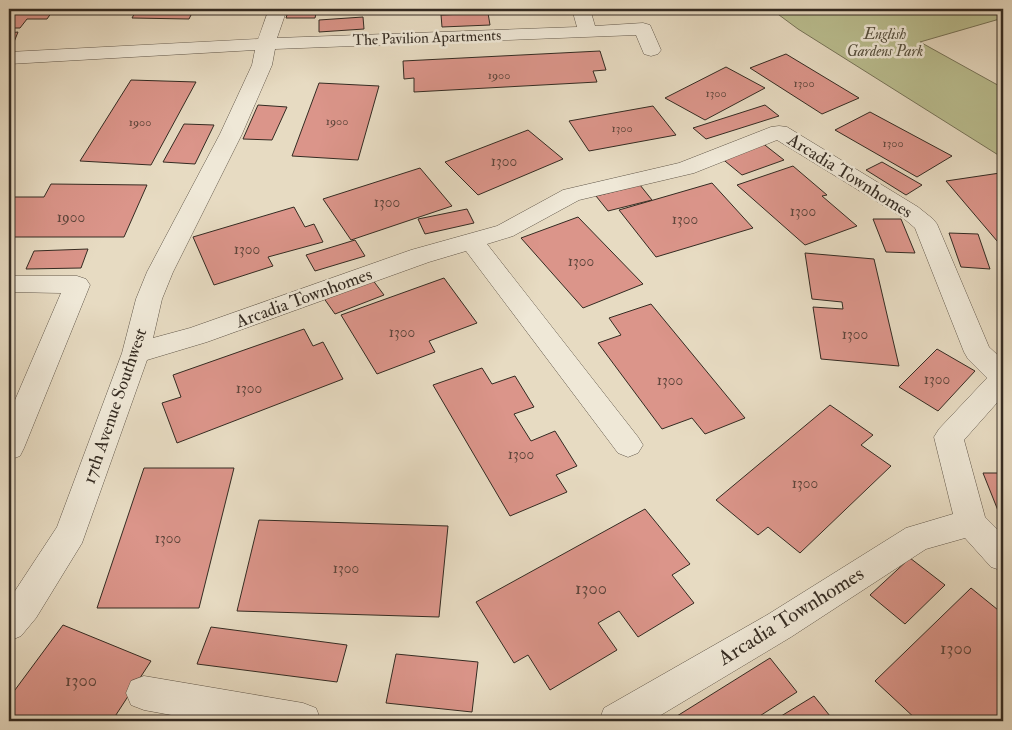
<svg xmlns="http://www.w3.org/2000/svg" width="1012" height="730" font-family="'IM FELL Double Pica',serif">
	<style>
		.green { fill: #babe90; stroke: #777459 }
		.building { fill: #db958a; stroke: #342b22 }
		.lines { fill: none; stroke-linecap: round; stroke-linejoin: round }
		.minor-casing { stroke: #61574a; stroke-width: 1 }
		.minor { fill: #efe8d7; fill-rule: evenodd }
		.labels { text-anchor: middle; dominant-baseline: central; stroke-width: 5; stroke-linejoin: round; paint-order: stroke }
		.far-number-label { font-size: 12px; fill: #5e463c }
		.far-park-label { font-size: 15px; font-style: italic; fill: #56503e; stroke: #efe8d7 }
		.far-street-label { font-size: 15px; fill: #342b22; stroke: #efe8d7 }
		.number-label { font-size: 15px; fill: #5e463c }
		.street-label { font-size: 18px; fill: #342b22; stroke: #efe8d7 }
		.near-number-label { font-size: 18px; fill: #5e463c }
		.near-street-label { font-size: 21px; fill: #342b22; stroke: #efe8d7 }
	</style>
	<rect width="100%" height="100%" fill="#e7dbc2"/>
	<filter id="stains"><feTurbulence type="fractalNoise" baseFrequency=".004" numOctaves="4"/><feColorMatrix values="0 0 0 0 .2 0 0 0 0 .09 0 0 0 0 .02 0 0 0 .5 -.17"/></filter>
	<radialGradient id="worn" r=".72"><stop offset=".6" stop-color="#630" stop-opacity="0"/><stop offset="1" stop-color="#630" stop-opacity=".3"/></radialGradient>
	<polygon class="green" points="771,9 1003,9 1003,18 920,42 1003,88 1003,158 798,29"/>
	<g class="building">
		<polygon points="9,9 54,9 47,19 27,19 20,28 9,28"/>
		<polygon points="137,9 232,9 194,9 189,19 132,18"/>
		<polygon points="289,9 317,9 315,18 286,18"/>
		<polygon points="329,9 454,9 329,14"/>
		<polygon points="488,13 490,25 442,27 441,15"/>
		<polygon points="363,17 364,29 319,32 319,20"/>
		<polygon points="18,32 12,47 9,47 9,33"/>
		<polygon points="600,51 606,70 593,71 597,82 414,92 414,78 404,79 403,61"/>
		<polygon points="786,54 859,98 822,114 750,68"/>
		<polygon points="726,67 765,88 705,120 665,98"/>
		<polygon points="131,80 196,82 151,165 80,161"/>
		<polygon points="319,83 379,86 358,160 292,156"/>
		<polygon points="258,105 287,107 272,140 243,139"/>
		<polygon points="765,105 779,116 706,139 693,128"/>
		<polygon points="653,106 676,135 589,151 569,121"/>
		<polygon points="870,112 952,156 917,177 835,130"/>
		<polygon points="184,124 214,125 195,164 163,162"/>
		<polygon points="528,130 563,159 478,195 445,162"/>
		<polygon points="761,142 784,160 742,175 720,157"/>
		<polygon points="882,162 922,185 906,195 866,170"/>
		<polygon points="793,166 827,195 822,196 857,226 805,245 737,185"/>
		<polygon points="420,168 452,206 351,240 323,199"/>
		<polygon points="1000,173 1003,176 1003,248 946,181"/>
		<polygon points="712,183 753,228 656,257 619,210"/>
		<polygon points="51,184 147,185 124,237 9,237 9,197 44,197"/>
		<polygon points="640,185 652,200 608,211 596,196"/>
		<polygon points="294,207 305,227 314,224 323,242 268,257 273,266 214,285 193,237"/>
		<polygon points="467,209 474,223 425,234 418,219"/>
		<polygon points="578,217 643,284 583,308 521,238"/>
		<polygon points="873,219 901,219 915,253 886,252"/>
		<polygon points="949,233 978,234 990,269 961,267"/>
		<polygon points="355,240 365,256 315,271 306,255"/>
		<polygon points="88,249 81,268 26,269 34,251"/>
		<polygon points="805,253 874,259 899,366 821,359 813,307 843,309 842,302 812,299"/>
		<polygon points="444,278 477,323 429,341 435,352 377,374 341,315"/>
		<polygon points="372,279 384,295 335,314 323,297"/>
		<polygon points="651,304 745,418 705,434 692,418 662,429 598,343 621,335 609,318"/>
		<polygon points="304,329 313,346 323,342 343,379 177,443 162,403 181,397 173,375"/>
		<polygon points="937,349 975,371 938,411 899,387"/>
		<polygon points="482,368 492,384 515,376 534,407 514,414 531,441 555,431 577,466 556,475 567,492 510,516 433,385"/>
		<polygon points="830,405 873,435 861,445 891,466 800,553 768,527 758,535 716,500"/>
		<polygon points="144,468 234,468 199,608 97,608"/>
		<polygon points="983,473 1003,473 1003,523"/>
		<polygon points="645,509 690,564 672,575 694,603 638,637 619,611 598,623 617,650 550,690 528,655 514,663 476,602"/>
		<polygon points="259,520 448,526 439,617 237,611"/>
		<polygon points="910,558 945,585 905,624 870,595"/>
		<polygon points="971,588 1003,614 1003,714 997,721 918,721 875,681"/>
		<polygon points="63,625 151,661 112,721 9,721 9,698"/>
		<polygon points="211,627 347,645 337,682 197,664"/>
		<polygon points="396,654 478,662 472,712 386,703"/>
		<polygon points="770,658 797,692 752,721 669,721"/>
		<polygon points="814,696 834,721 773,721"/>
	</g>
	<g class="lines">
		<defs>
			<g id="minor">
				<polygon points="269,9 287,9 277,38 577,27 572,9 590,9 595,26 643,23 650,25 661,50 658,54 651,56 644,54 636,35 275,49 272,65 242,134 173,272 162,299 153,338 190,328 411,250 497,226 563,190 679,163 771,127 779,126 787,127 918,207 933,219 937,224 989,347 1003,360 1003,396 964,440 985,517 1003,535 1003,571 991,567 965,538 926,549 791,637 651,721 599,721 604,708 767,615 906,528 953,514 934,437 939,429 987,378 968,359 964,352 915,228 902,217 777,140 694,173 579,200 513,236 487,244 638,437 643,445 638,453 628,457 618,453 466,251 429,262 207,342 147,360 82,543 36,618 21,636 9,641 9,600 57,527 122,353 136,299 147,272 220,134 252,65 255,50 9,64 9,52 258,39"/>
				<polygon points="9,276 77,276 86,279 90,285 24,448 20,456 9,460 9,414 61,293 9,292"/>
				<polygon points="144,676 303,703 316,708 321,721 204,721 144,710 131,705 126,693 131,681"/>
			</g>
		</defs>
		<use href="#minor" class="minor-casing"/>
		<use href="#minor" class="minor"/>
	</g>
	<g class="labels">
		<g class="far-number-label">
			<text x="499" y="75">1900</text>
			<text x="804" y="83">1300</text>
			<text x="716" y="93">1300</text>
			<text x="337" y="121">1900</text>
			<text x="140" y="122">1900</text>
			<text x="622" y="128">1300</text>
			<text x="893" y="143">1300</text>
		</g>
		<g class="far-park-label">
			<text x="885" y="34">English<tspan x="885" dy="17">Gardens Park</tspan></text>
		</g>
		<g class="far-street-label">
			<text transform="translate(427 38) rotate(-2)">The Pavilion Apartments</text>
		</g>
		<g class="number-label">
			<text x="504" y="161">1300</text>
			<text x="387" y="202">1300</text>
			<text x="803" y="211">1300</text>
			<text x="71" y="217">1900</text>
			<text x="685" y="219">1300</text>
			<text x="247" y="249">1300</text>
			<text x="581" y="261">1300</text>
			<text x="402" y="332">1300</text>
			<text x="855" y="334">1300</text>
			<text x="937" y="379">1300</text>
			<text x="670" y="380">1300</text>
			<text x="249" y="388">1300</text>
			<text x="521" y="454">1300</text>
			<text x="805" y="483">1300</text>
			<text x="168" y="538">1300</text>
			<text x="346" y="568">1300</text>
		</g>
		<g class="street-label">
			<text transform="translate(850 176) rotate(32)">Arcadia Townhomes</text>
			<text transform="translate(304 298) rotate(-20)">Arcadia Townhomes</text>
			<text transform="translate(115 406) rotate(-71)">17th Avenue Southwest</text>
		</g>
		<g class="near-number-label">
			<text x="591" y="588">1300</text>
			<text x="956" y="648">1300</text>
			<text x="81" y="680">1300</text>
		</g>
		<g class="near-street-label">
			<text transform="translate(791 616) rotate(-32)">Arcadia Townhomes</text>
		</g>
	</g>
	<rect width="1012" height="730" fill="none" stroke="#e7dbc2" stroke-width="30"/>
	<rect x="10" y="10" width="992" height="710" fill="none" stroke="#342b22" stroke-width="2.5"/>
	<rect x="15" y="15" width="982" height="700" fill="none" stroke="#342b22"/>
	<rect width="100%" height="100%" filter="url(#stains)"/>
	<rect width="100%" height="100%" fill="url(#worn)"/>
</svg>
